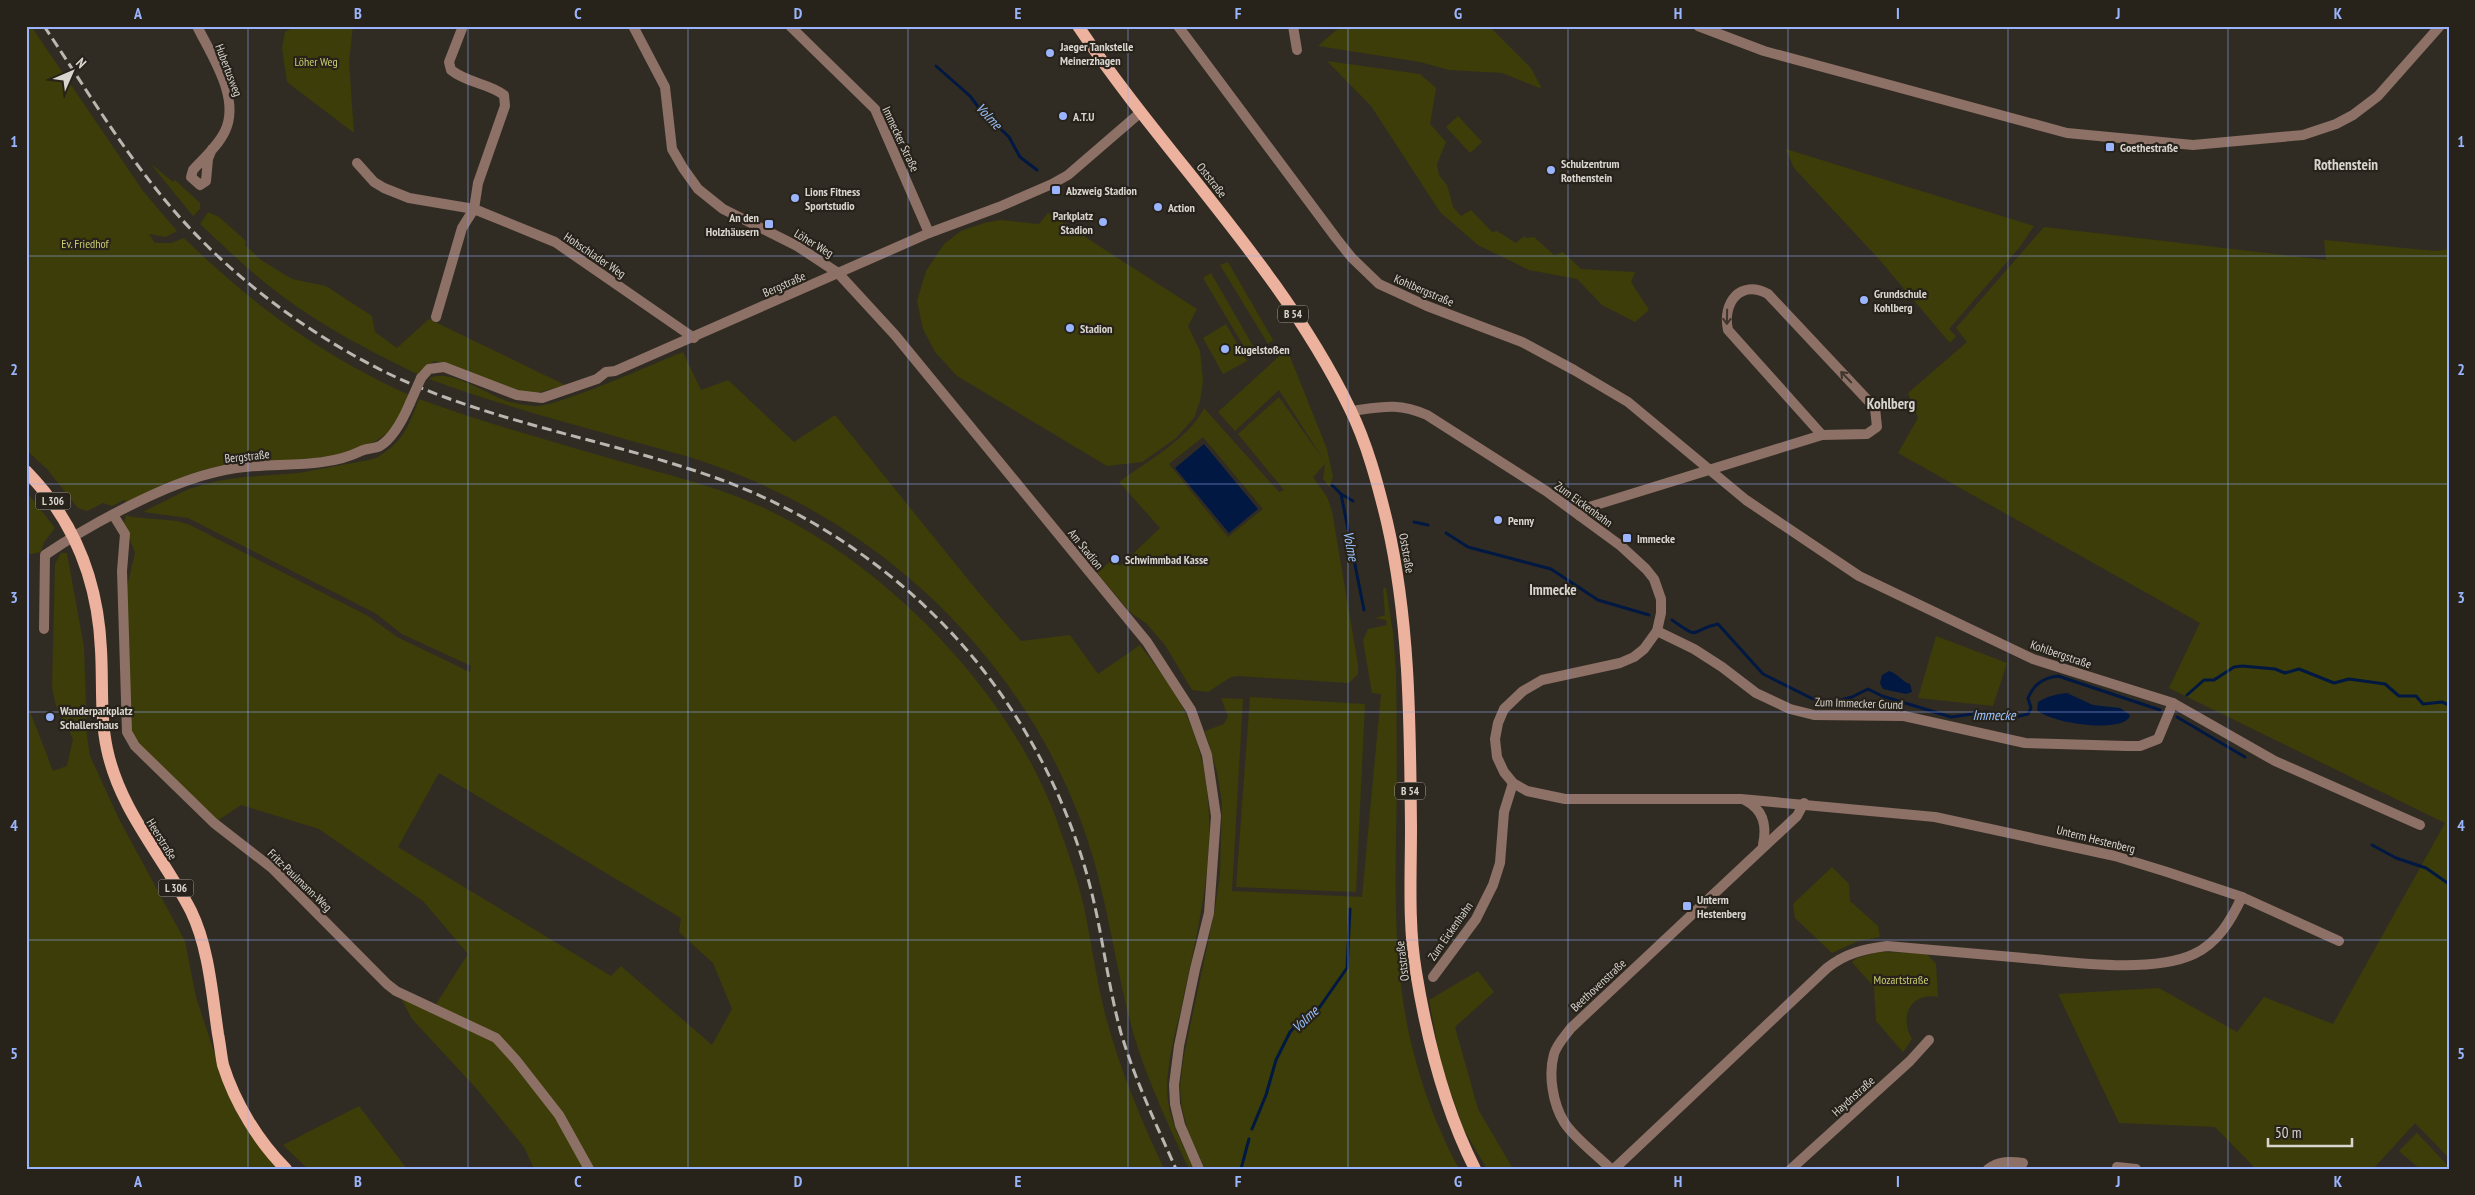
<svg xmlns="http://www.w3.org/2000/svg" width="2475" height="1195" font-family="'PT Sans Narrow',sans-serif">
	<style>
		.green { fill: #3c3d08; fill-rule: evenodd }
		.water { fill: #001842 }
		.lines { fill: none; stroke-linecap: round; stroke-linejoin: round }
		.stream { stroke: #001842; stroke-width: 3 }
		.street { stroke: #8d7066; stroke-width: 10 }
		.primary { stroke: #edb29e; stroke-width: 12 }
		.rail { stroke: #bab7b0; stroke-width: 3; stroke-dasharray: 10 5; stroke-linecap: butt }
		.street-bridge { stroke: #8d7066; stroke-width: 10 }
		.oneway { stroke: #40362d }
		.grid { fill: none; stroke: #9ab5fd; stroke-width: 1; stroke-opacity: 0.55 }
		.poi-dot { fill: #9ab5fd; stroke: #27221a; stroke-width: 2 }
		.labels { text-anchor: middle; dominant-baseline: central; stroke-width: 4.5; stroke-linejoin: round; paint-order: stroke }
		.shield { fill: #27221a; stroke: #a39f99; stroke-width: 1 }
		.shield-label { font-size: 11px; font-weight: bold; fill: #d8d5cf }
		.poi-label { font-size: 12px; font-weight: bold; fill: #d8d5cf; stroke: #27221a; text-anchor: start }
		.park-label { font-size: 12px; fill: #c9cc6e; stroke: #27221a }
		.street-label { font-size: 12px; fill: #d8d5cf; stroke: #27221a }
		.water-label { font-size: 14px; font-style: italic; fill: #9ac2fd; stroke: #27221a }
		.quarter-label { font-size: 15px; font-weight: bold; fill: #d8d5cf; stroke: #27221a }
		.neatline { fill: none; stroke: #9ab5fd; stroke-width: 2 }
		.grid-label { font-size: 16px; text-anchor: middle; font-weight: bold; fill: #9ab5fd }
	</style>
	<rect width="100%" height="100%" fill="#312c23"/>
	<g class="green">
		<path d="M26,26H31L143,191L177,231L166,237L149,234L155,243H171L184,238C255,307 319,353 409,395C403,409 397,423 386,434C350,465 265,459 220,466C187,472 157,489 128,503L124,500L112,506L103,503L87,511L78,508L47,469L26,450Z"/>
		<polygon points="295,26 353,26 349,62 354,133 287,82 282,48 285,32"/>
		<polygon points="1341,26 1489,26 1531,68 1542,89 1502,73 1449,70 1420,62 1318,46"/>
		<polygon points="1327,61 1420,74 1436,88 1430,124 1446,142 1437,164 1439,175 1447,185 1453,207 1461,216 1471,210 1492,232 1497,231 1516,243 1524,236 1526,238 1534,237 1554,255 1563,252 1581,269 1635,272 1631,282 1649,310 1635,322 1602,305 1577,279 1529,270 1478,245 1440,212 1371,106"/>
		<polygon points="1458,116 1482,142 1470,153 1446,127"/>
		<polygon points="1786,149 2034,226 2019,248 1949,329 1956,336 1950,343 1878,258 1794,168"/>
		<polygon points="150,163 173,182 175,180 200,203 200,209 193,216"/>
		<path d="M208,212L219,217L246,241L245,245L261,260L292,279L326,286L372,316L375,332L397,348L429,319L565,385L534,394L517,392L443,363L434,361L417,374C370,351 323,327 281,295C252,274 226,248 200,224Z"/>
		<polygon points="1048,213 1197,309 1188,326 1200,351 1203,381 1200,401 1194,418 1175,439 1142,462 1107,466 957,376 935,352 923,329 917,301 926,271 944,244 961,231 984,223 1000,220 1039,224"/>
		<polygon points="2044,227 2326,260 2324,240 2435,251 2449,249 2449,1158 2415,1123 2373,1169 2256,1169 2215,1127 2119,1123 2058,994 2159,988 2237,1032 2264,997 2333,1024 2445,823 2169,688 2200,623 1898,453 1918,418 1908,393 1967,342 1956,328"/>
		<polygon points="1228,262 1273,340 1268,344 1220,265"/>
		<polygon points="1211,273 1257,353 1250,357 1203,278"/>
		<polygon points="1226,324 1247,361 1223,374 1203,338"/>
		<path d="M1287,349L1327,449L1333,477L1329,487L1323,479L1325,464L1313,477L1327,497L1332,511L1358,665V674L1349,683L1238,676L1231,677L1208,692L1192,690L1165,645L1146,623L1131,613L1097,573L1113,559L1120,566L1160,528L1119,482C1146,462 1190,438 1204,408L1279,492L1284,490L1238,434L1279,397L1325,462L1279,390L1235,431L1218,412ZM1203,437L1263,509L1228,537L1169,464Z"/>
		<path d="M683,352L701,390L728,380L794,442L835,415L979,593L1021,641L1070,635L1098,674L1140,645C1157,668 1178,693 1189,721C1228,813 1202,911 1182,1004C1175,1035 1164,1071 1168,1102C1172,1126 1184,1147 1194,1169H1189C1165,1118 1141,1067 1128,1013C1112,947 1104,880 1079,816C1017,655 883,527 721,468C687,455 652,447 618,437C554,419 491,402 429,379C448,366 490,397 510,402C517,404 526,405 533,406C554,409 657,362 683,352Z"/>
		<path d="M419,399C487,424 557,443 626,463C662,473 698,482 733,495C869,546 1005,681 1056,818C1066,847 1077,876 1084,907C1091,941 1096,976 1104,1010C1118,1065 1140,1117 1164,1169H534L524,1147L475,1087L412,1019L401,998L433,1009L468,954L423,901L319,829L241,805L214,823L127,732L123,603L135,553L124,523L126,515L132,517L177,521L190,525L368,616L397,637L470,672L471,666L402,634L375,613L188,518L143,512L189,489L217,481L244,477L299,473L374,459C402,444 408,428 419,399ZM439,773L681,918L679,932L713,963L732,1009L712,1045L621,966L611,976L398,847Z"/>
		<polygon points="26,491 55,528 44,542 41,552 26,555"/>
		<polygon points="61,553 67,553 84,647 87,736 90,756 119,819 185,941 196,997 226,1088 241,1121 278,1169 26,1169 26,701 53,771 67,766 73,739 56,706 52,688 55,564"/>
		<path d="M1383,588H1386L1393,633L1396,671C1397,727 1397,783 1396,838C1395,905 1395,972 1410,1038C1420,1083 1437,1128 1459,1169H1205L1188,1131L1182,1108L1180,1087L1183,1060L1215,909L1220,874L1222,803L1217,772L1205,731L1224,724L1228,716L1221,698L1243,699L1232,891L1362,897L1381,694L1372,693L1363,640L1368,629L1387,625L1386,620L1375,618L1385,615Z"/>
		<polygon points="1936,636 2007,663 1993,706 1918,698"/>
		<polygon points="1250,697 1365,704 1356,892 1236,887"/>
		<polygon points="1832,867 1849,884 1850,901 1878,926 1880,937 1858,941 1832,953 1795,918 1793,904"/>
		<path d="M1878,952L1926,953L1936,964L1938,997C1910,992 1899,1017 1912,1039L1903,1052L1876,1021L1874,987L1852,962L1857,958Z"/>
		<polygon points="1478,971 1494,992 1455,1027 1478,1109 1513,1169 1487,1169 1464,1130 1441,1064 1429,1000"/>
		<polygon points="359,1106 407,1169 308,1169 283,1145"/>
		<polygon points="2417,1133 2449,1167 2449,1169 2420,1169 2399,1151"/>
	</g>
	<g class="water">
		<polygon points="1204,444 1258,509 1229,533 1175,468"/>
		<path d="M1889,671C1899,674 1901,681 1910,684L1912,692L1906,694L1883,689L1880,683L1882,675Z"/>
		<path d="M2067,693L2093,705L2120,708L2130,715L2129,718C2117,733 2050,723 2037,710L2038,702C2048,696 2056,694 2067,693Z"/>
	</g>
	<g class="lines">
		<g class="stream">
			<polyline points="936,66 970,96 979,108 1009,137 1020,157 1037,170"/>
			<polyline points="1332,485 1341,494 1364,610"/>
			<polyline points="1341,494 1353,501"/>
			<polyline points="1414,522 1428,525"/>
			<polyline points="1446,533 1468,547 1551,569 1598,600 1649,615"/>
			<path d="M1672,620C1703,642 1688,630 1718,624L1763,674L1813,699"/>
			<polyline points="2187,695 2204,680 2214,680 2234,667 2242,666 2275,669 2285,673 2299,669 2334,683 2349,679 2385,684 2399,696 2416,696 2423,704 2442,702 2449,705"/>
			<path d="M1833,702L1852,697L1868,689L1882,696L1951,717L1987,712L2011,718L2028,714L2031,708L2028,698C2034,684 2043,678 2058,676L2160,710"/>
			<polyline points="2177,717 2245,757"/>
			<polyline points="2372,845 2396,858 2426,868 2449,884"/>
			<polyline points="1252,1129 1266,1095 1276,1060 1290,1032 1304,1017 1319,1008 1347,968 1350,909"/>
			<polyline points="1241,1169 1249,1139"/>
		</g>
		<g class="street">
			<path d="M197,26C211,55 241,98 225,131C218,146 204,158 193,170L191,177L200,185L206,181L208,159L212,149"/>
			<polyline points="633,26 665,87 672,149 683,168 698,189 723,209 797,246 838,273 895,335 1147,642 1191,710 1207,755 1216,816 1209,913 1195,969 1179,1046 1174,1085 1175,1104 1180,1125 1199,1169"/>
			<polyline points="790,26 875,109 929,233"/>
			<polyline points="1178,26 1336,238 1352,258 1379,284 1427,306 1522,342 1574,370 1628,402 1746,500 1859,576 2033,659 2173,703 2275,761 2420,825"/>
			<polyline points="1293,26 1297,50"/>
			<polyline points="1698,26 1764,51 2067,133 2193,145 2303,135 2336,124 2353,115 2378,96 2440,26"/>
			<polyline points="357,163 374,182 384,188 409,198 474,209 555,242 694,338"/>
			<path d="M436,317L462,228L474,209L478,183L505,106L504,95C488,83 467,83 451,70L449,62L463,26"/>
			<polyline points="421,378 429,369 444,367 517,395 542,398 597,379 606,372 615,371 929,233 999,207 1052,184 1068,175 1141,112"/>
			<path d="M1351,411C1381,407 1398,402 1427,415L1546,491L1621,546L1646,569L1654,579L1661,599V613L1657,631L1644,649L1634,657L1620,663L1542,680L1523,691L1504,709L1498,723L1495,739L1497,757L1504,772L1513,783L1527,791L1565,799H1741L1935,817L2115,856L2167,872L2242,897L2339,941"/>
			<polyline points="114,516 125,534 122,571 127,732 135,746 214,823 272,868 387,984 396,991 496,1038 516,1060 559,1115 589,1169"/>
			<path d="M1580,516L1586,508L1822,435L1867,434L1877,427L1875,408L1768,294C1740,279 1722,303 1728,330L1822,435"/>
			<path d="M44,629L45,555C86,527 152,491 201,476C215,472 230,468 245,467C283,463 327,468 361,451C367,448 374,449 380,446C393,438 404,417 410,403"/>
			<polyline points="1657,631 1694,649 1722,667 1756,693 1790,709 1814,715 1904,716 2025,743 2127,746 2140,746 2158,739 2173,703"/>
			<path d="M1745,800C1764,810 1767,826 1763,845"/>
			<polyline points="1433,977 1476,919 1493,885 1500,863 1504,812 1513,783"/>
			<polyline points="2117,1167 2136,1169"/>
			<path d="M1611,1169C1597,1155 1574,1138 1564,1122C1553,1104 1548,1075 1554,1054C1557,1044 1565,1036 1571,1028L1797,816L1804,803"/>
			<path d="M1614,1169L1827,968C1846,953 1864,949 1887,946C1933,950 1978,954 2024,958C2070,962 2152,974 2194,954C2218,943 2231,920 2242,897"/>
			<polyline points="1791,1169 1910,1061 1929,1040"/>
			<path d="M1988,1169C1999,1161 2010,1161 2023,1163"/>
		</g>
		<g class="primary">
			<path d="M1078,26C1165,156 1281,267 1350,409C1367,443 1378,485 1387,522C1410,622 1410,725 1411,828C1411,875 1408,925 1416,972C1427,1039 1444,1108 1475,1169"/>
			<path d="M26,471C75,521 98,581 101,650C103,683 100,717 107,749C120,811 163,856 191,911C209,948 212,994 218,1034C220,1044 221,1055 223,1065C235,1103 258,1141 286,1169"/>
		</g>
		<path class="rail" d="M44,26C81,81 115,138 156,189C217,266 296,327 383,371C489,423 608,439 719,479C818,515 909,579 976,661C1030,728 1070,806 1091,890C1103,937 1108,986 1121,1033C1135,1080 1156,1124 1176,1169"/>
		<polyline class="street-bridge" points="410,403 421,378"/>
	</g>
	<defs><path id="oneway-shaft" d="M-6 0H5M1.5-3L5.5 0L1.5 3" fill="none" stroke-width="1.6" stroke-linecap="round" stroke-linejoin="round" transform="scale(1.25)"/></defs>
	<g class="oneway">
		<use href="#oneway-shaft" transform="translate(1727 317) rotate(91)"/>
		<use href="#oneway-shaft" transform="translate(1846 377) rotate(-134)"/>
	</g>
	<path class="grid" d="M248,26V1169M468,26V1169M688,26V1169M908,26V1169M1128,26V1169M1348,26V1169M1568,26V1169M1788,26V1169M2008,26V1169M2228,26V1169M26,256H2449M26,484H2449M26,712H2449M26,940H2449"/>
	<g class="poi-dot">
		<circle cx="1050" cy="53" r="5"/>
		<circle cx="1063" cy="116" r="5"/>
		<rect x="2105" y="142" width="10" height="10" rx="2.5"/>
		<circle cx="1551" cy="170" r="5"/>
		<rect x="1051" y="185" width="10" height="10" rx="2.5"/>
		<circle cx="795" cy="198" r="5"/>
		<circle cx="1158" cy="207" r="5"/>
		<circle cx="1103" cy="222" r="5"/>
		<rect x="764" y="219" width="10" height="10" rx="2.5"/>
		<circle cx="1864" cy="300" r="5"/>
		<circle cx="1070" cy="328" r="5"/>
		<circle cx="1225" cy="349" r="5"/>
		<circle cx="1498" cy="520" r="5"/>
		<rect x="1622" y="533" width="10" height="10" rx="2.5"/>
		<circle cx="1115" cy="559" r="5"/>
		<circle cx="50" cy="717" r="5"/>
		<rect x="1682" y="901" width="10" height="10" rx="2.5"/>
	</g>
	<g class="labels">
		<g class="shield">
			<rect x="1278" y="305.5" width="30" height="17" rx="4"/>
			<rect x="35.5" y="492.5" width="35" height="17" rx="4"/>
			<rect x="1395" y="782.5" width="30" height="17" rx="4"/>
			<rect x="158.5" y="879.5" width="35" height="17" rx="4"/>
		</g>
		<g class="shield-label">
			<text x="1293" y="314">B 54</text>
			<text x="53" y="501">L 306</text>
			<text x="1410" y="791">B 54</text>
			<text x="176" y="888">L 306</text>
		</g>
		<g class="poi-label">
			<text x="1060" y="46">Jaeger Tankstelle<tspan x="1060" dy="14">Meinerzhagen</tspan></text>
			<text x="1073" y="116">A.T.U</text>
			<text x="2120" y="147">Goethestraße</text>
			<text x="1561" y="163">Schulzentrum<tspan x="1561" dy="14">Rothenstein</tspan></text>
			<text x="1066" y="190">Abzweig Stadion</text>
			<text x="805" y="191">Lions Fitness<tspan x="805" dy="14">Sportstudio</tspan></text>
			<text x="1168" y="207">Action</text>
			<text x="1093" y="215" text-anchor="end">Parkplatz<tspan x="1093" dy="14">Stadion</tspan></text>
			<text x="759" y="217" text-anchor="end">An den<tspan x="759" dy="14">Holzhäusern</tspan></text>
			<text x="1874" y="293">Grundschule<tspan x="1874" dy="14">Kohlberg</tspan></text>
			<text x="1080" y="328">Stadion</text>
			<text x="1235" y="349">Kugelstoßen</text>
			<text x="1508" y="520">Penny</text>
			<text x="1637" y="538">Immecke</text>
			<text x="1125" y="559">Schwimmbad Kasse</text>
			<text x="60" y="710">Wanderparkplatz<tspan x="60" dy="14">Schallershaus</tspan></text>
			<text x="1697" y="899">Unterm<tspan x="1697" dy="14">Hestenberg</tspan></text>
		</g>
		<g class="park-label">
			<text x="316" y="61">Löher Weg</text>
			<text x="85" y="243">Ev. Friedhof</text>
			<text x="1901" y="979">Mozartstraße</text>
		</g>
		<g class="street-label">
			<text transform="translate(229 70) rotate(69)">Hubertusweg</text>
			<text transform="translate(901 139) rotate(65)">Immecker Straße</text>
			<text transform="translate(1212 180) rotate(52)">Oststraße</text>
			<text transform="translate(814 243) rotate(31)">Löher Weg</text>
			<text transform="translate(595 255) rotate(34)">Hohschlader Weg</text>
			<text transform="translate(784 284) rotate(-24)">Bergstraße</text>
			<text transform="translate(1424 290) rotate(23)">Kohlbergstraße</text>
			<text transform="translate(247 456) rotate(-6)">Bergstraße</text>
			<text transform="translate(1584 504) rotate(36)">Zum Eickenhahn</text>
			<text transform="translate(1086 549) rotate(51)">Am Stadion</text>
			<text transform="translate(1407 553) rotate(80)">Oststraße</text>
			<text transform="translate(2061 654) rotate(19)">Kohlbergstraße</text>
			<text transform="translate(1859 703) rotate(2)">Zum Immecker Grund</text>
			<text transform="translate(162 839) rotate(58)">Heerstraße</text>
			<text transform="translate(2096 839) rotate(14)">Unterm Hestenberg</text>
			<text transform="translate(300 880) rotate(44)">Fritz-Paulmann-Weg</text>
			<text transform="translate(1450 931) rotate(-55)">Zum Eickenhahn</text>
			<text transform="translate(1402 961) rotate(-97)">Oststraße</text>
			<text transform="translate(1598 985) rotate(-43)">Beethovenstraße</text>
			<text transform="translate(1853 1096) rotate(-42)">Haydnstraße</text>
		</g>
		<g class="water-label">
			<text transform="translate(989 116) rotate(47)">Volme</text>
			<text transform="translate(1351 546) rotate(79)">Volme</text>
			<text x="1994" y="715">Immecke</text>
			<text transform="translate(1305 1019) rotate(-43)">Volme</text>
		</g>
		<g class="quarter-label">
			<text x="2346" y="164">Rothenstein</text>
			<text x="1891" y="403">Kohlberg</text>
			<text x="1553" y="589">Immecke</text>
		</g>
	</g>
	<rect width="2475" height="1195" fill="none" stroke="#27221a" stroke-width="55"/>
	<g transform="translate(72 72) rotate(45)" stroke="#27221a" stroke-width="4" paint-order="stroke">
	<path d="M0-4L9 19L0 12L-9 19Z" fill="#d8d5cf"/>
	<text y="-8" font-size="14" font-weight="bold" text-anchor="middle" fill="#d8d5cf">N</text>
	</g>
	<path d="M2268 1138v8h84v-8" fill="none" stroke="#d8d5cf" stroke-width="2.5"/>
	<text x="2275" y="1138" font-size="15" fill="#d8d5cf" stroke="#27221a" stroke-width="4" paint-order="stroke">50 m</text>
	<rect x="28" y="28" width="2420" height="1140" class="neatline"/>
	<g class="grid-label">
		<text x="138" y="19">A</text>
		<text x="358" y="19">B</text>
		<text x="578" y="19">C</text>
		<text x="798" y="19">D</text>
		<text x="1018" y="19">E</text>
		<text x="1238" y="19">F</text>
		<text x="1458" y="19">G</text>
		<text x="1678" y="19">H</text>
		<text x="1898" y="19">I</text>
		<text x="2118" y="19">J</text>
		<text x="2338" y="19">K</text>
		<text x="14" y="147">1</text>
		<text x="2461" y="147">1</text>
		<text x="14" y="375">2</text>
		<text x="2461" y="375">2</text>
		<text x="14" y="603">3</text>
		<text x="2461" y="603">3</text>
		<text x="14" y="831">4</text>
		<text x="2461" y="831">4</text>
		<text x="14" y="1059">5</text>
		<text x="2461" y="1059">5</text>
		<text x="138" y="1187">A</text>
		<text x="358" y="1187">B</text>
		<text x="578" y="1187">C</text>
		<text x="798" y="1187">D</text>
		<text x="1018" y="1187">E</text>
		<text x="1238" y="1187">F</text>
		<text x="1458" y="1187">G</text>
		<text x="1678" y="1187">H</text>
		<text x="1898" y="1187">I</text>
		<text x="2118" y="1187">J</text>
		<text x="2338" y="1187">K</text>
	</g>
</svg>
